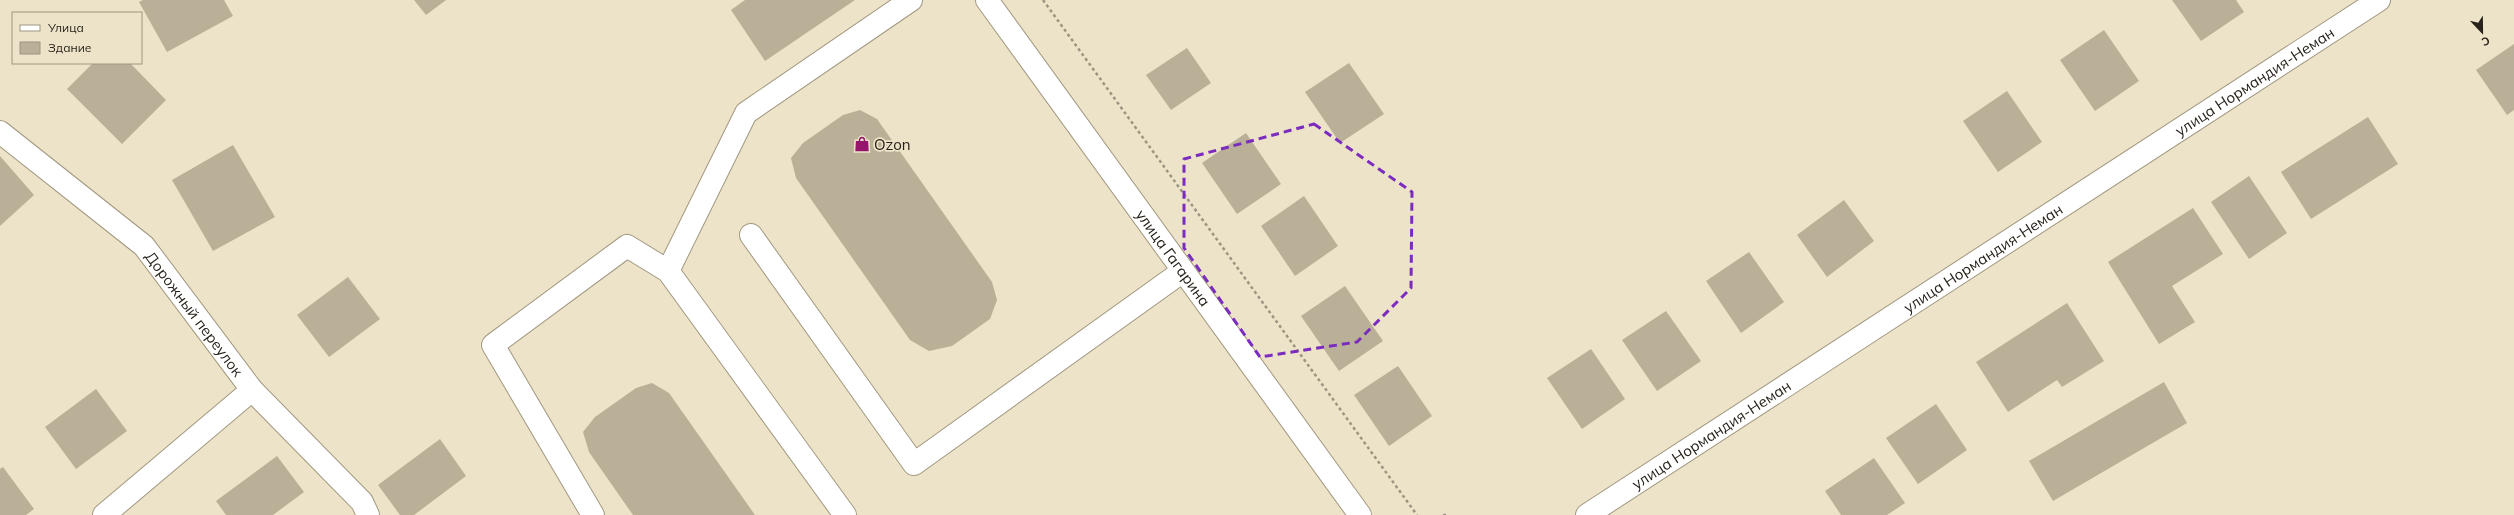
<svg xmlns="http://www.w3.org/2000/svg" width="2514" height="515" font-family="Mulish,sans-serif">
	<style>
		.building { fill: #b9b097 }
		.lines { fill: none; stroke-linecap: round; stroke-linejoin: round }
		.minor-casing { stroke: #a19880; stroke-width: 24 }
		.major-casing { stroke: #a19880; stroke-width: 24 }
		.path { stroke: #9c9582; stroke-width: 2.5; stroke-dasharray: 3 3; stroke-linecap: butt }
		.minor { stroke: #fff; stroke-width: 22 }
		.major { stroke: #fff; stroke-width: 22 }
		.marked { fill: none; stroke: #7b2cbf; stroke-width: 3; stroke-dasharray: 8 5; stroke-linejoin: round }
		.labels { text-anchor: middle; dominant-baseline: central; stroke-width: 3.5; stroke-linejoin: round; paint-order: stroke }
		.street-label { font-size: 15px; fill: #27231a; stroke: #ede3c9 }
		.poi-label { font-size: 15px; fill: #27231a; stroke: #ede3c9; text-anchor: start }
	</style>
	<rect width="100%" height="100%" fill="#ede3c9"/>
	<g class="building">
		<polygon points="143,0 224,0 233,16 167,52 139,2"/>
		<polygon points="414,0 446,0 426,15"/>
		<polygon points="745,0 855,0 765,61 731,10"/>
		<polygon points="2172,0 2236,0 2244,12 2201,41"/>
		<polygon points="2104,30 2139,81 2095,111 2060,60"/>
		<polygon points="2514,44 2514,110 2507,115 2476,70"/>
		<polygon points="1187,48 1211,83 1171,110 1146,75"/>
		<polygon points="93,63 130,63 166,100 122,144 67,89"/>
		<polygon points="1349,63 1384,114 1340,143 1305,92"/>
		<polygon points="2007,91 2042,142 1998,172 1963,121"/>
		<polygon points="860,110 877,119 992,282 997,300 990,319 952,346 929,351 910,340 796,178 791,158 803,143 843,115"/>
		<polygon points="2368,117 2398,164 2311,219 2281,172"/>
		<polygon points="1246,133 1281,184 1237,214 1202,163"/>
		<polygon points="233,145 275,217 213,251 172,180"/>
		<polygon points="0,156 34,195 0,226"/>
		<polygon points="2249,176 2287,233 2249,259 2211,202"/>
		<polygon points="1304,196 1338,246 1295,276 1261,226"/>
		<polygon points="1844,200 1874,241 1827,277 1797,235"/>
		<polygon points="2193,208 2223,254 2172,286 2195,322 2159,344 2108,262"/>
		<polygon points="1749,252 1784,302 1741,333 1706,281"/>
		<polygon points="348,277 380,319 329,357 297,315"/>
		<polygon points="1345,286 1383,341 1339,371 1301,316"/>
		<polygon points="2067,303 2104,361 2062,387 2057,380 2008,412 1976,362"/>
		<polygon points="1666,311 1701,361 1657,391 1622,340"/>
		<polygon points="1591,349 1625,399 1582,429 1547,378"/>
		<polygon points="1398,366 1432,416 1389,446 1354,395"/>
		<polygon points="2164,382 2187,423 2053,501 2029,461"/>
		<polygon points="652,383 669,393 755,515 633,515 589,452 583,432 595,417 636,388"/>
		<polygon points="96,389 127,431 76,469 45,427"/>
		<polygon points="1936,404 1967,450 1918,484 1886,438"/>
		<polygon points="440,439 466,476 414,515 400,515 378,485"/>
		<polygon points="277,456 304,492 273,515 226,515 216,501"/>
		<polygon points="1874,458 1905,503 1887,515 1841,515 1825,491"/>
		<polygon points="3,467 34,509 26,515 0,515 0,469"/>
	</g>
	<g class="lines">
		<defs>
			<g id="minor">
				<path id="s1" d="M0,132L144,246L252,390L362,502L368,515"/>
				<polyline points="751,235 914,464 1183,271"/>
				<polyline points="668,271 746,113 911,0"/>
				<polyline points="104,515 252,390"/>
				<polyline points="593,515 493,345 627,246 668,271 845,515"/>
				<path id="s2" d="M1587,515L2379,0"/>
			</g>
			<g id="major">
				<path id="s3" d="M987,0L1360,515"/>
			</g>
		</defs>
		<use href="#minor" class="minor-casing"/>
		<use href="#major" class="major-casing"/>
		<g class="path">
			<polyline points="1043,0 1417,515"/>
			<polyline points="1443,515 1446,515"/>
		</g>
		<use href="#minor" class="minor"/>
		<use href="#major" class="major"/>
	</g>
	<path class="marked" d="M1314,124L1412,192L1411,288L1357,342L1260,357L1184,248V159Z"/>
	<defs>
		<symbol id="shop-bare" viewBox="-9 -9 18 18"><path d="M-5-2.5h2.3a2.7 3.5 0 0 1 5.4 0H5L5.5 6h-11ZM-1.5-2.5h3a1.5 2.3 0 0 0-3 0Z" fill="#97166d" stroke="#ede3c9" stroke-width="2.5" paint-order="stroke"/></symbol>
	</defs>
	<g fill-rule="evenodd">
		<use href="#shop-bare" x="851" y="133" width="22" height="22"/>
	</g>
	<g class="labels">
		<g class="street-label">
			<text stroke="none"><textPath href="#s2" startOffset="796">улица Нормандия-Неман</textPath></text>
			<text stroke="none"><textPath href="#s3" startOffset="318">улица Гагарина</textPath></text>
			<text stroke="none"><textPath href="#s2" startOffset="472">улица Нормандия-Неман</textPath></text>
			<text stroke="none"><textPath href="#s1" startOffset="268">Дорожный переулок</textPath></text>
			<text stroke="none"><textPath href="#s2" startOffset="148">улица Нормандия-Неман</textPath></text>
		</g>
		<g class="poi-label">
			<text x="874" y="144">Ozon</text>
		</g>
	</g>
	<rect x="12" y="12" width="130" height="52" fill="#ede3c9" stroke="#9e9683"/>
	<rect x="20" y="25" width="20" height="6" fill="#ffffff" stroke="#9e9683"/>
	<text x="48" y="32" font-size="12" fill="#27231a">Улица</text>
	<rect x="20" y="42" width="20" height="12" fill="#b9b097" stroke="#9e9683"/>
	<text x="48" y="52" font-size="12" fill="#27231a">Здание</text>
	<g transform="translate(2482 32) rotate(158)" stroke="#ede3c9" stroke-width="3" paint-order="stroke">
	<path d="M0-3L7 15L0 10L-7 15Z" fill="#27231a"/>
	<text y="-6" font-size="11" font-weight="bold" text-anchor="middle" fill="#27231a">С</text>
	</g>
</svg>
